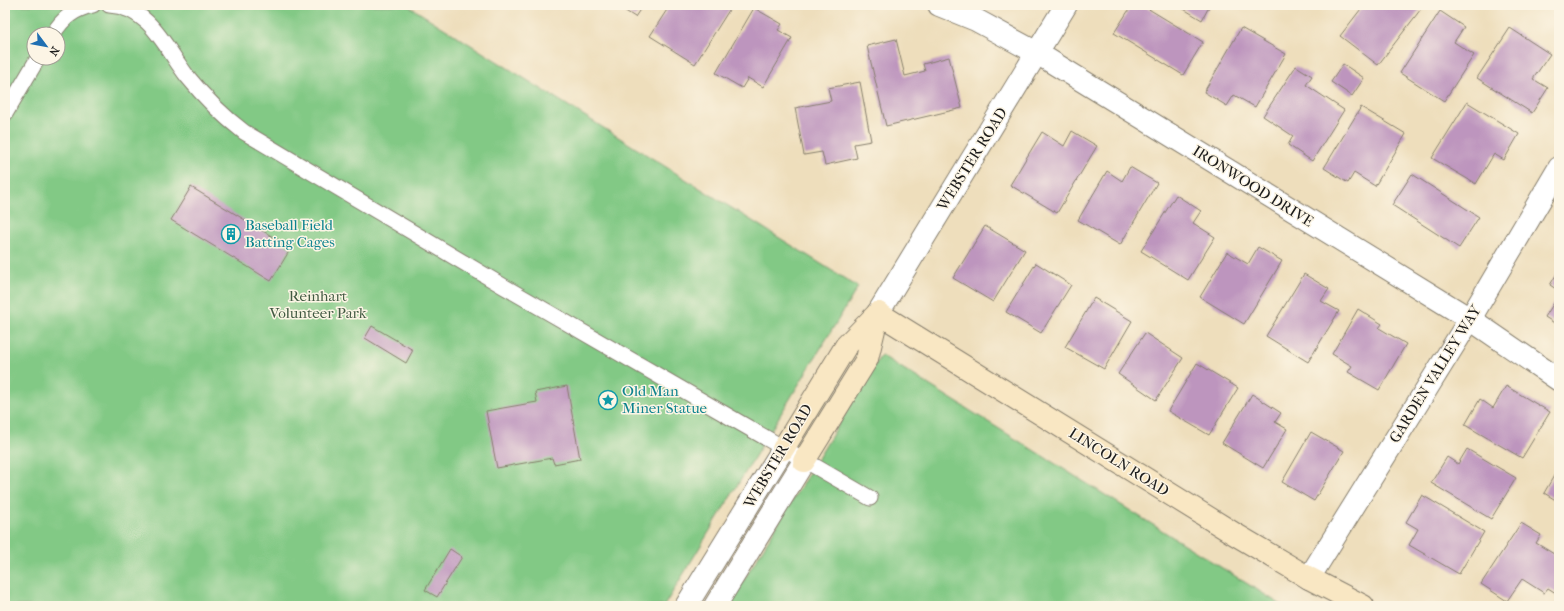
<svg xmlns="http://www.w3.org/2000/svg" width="1564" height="611" font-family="'IM FELL French Canon',serif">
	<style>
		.green { fill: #82c985; stroke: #4f7250; fill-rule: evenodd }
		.building { fill: #bd95be }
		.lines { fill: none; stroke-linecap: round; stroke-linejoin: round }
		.lane-casing { stroke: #857d6c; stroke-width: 17 }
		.street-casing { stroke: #857d6c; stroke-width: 24 }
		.secondary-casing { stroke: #857d6c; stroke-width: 24 }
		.lane { stroke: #fff; stroke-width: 15 }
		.street { stroke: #fff; stroke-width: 22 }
		.secondary { stroke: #f9e7c3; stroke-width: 22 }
		.labels { text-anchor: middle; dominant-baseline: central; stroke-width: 3; stroke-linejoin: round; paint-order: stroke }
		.street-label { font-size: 15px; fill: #1c1c1c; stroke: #fcf5e5 }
		.culture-label { font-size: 15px; fill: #0d838f; stroke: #fcf5e5; text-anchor: start }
		.park-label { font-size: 15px; fill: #405941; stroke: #fcf5e5 }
	</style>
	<rect width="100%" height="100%" fill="#fcf5e5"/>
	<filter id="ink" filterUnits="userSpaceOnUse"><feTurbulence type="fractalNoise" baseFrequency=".025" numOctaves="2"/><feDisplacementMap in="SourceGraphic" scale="8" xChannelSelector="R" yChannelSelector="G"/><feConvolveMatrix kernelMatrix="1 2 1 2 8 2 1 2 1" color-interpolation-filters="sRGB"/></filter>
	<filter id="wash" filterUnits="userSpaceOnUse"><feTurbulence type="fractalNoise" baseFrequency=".012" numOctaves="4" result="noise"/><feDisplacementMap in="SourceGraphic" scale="16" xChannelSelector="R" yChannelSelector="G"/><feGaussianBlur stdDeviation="0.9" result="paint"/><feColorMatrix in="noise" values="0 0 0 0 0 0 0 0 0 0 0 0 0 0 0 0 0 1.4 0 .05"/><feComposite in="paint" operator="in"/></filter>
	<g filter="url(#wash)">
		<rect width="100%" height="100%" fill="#eedebc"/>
		<g class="green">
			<path d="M5,5H407L858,287L664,606H5ZM34,34H58V58H34Z"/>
			<polygon points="881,355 1283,606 728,606"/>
		</g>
		<g id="blocks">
			<g class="building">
				<polygon points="616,5 643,5 635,17"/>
				<polygon points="670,5 728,5 731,7 695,64 650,36"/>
				<polygon points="1132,5 1142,5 1203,42 1183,75 1114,33"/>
				<polygon points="1177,5 1210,5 1202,20"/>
				<polygon points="1364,5 1424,5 1378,65 1340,36"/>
				<polygon points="754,8 782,24 778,30 792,38 763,87 748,78 742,88 716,73"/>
				<polygon points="1440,11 1464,27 1454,42 1474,55 1444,101 1400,73"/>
				<polygon points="1241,28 1286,54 1255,107 1234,95 1227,106 1204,92"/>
				<polygon points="1510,28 1550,54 1533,79 1548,88 1532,113 1477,78"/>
				<polygon points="896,39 905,76 925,71 923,64 949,57 962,108 886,126 867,46"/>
				<polygon points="1343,64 1364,78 1352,96 1331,82"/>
				<polygon points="1296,66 1312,76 1306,85 1344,110 1312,161 1288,145 1293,136 1263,116"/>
				<polygon points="860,82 871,141 854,144 857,158 825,165 822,152 804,155 795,108 831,101 828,88"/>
				<polygon points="1467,102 1519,134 1504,160 1494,154 1476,184 1432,158"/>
				<polygon points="1361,107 1406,134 1375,186 1354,173 1348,183 1324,168"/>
				<polygon points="1072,131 1097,146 1057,213 1010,185 1042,132 1064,146"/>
				<polygon points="1130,167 1157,183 1120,245 1078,220 1107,171 1122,181"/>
				<polygon points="1412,174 1479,217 1459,248 1392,205"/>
				<polygon points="191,187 291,248 271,281 171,220"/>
				<polygon points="1176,195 1201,211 1193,223 1215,237 1188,280 1141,251"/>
				<polygon points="985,226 1025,250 993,302 953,278"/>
				<polygon points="1258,247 1282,261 1244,324 1200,297 1227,252 1248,264"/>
				<polygon points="1036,263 1071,285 1041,333 1006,312"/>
				<polygon points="1559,270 1559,291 1550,285"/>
				<polygon points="1304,274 1329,289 1321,301 1339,311 1308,362 1266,336"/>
				<polygon points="1559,295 1559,326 1545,317"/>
				<polygon points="1094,298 1132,321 1104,369 1065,347"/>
				<polygon points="1358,309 1382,324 1379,328 1406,344 1379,390 1348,372 1352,366 1332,354"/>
				<polygon points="372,326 413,350 406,363 365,338"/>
				<polygon points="1145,333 1183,358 1156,400 1118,374"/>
				<polygon points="1197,363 1238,388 1209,435 1168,411"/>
				<polygon points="567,386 580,459 554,464 552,458 497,468 486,411 537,402 535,392"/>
				<polygon points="1506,386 1550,412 1522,458 1465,425 1480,399 1493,408"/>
				<polygon points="1252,394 1281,413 1275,422 1287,429 1263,468 1222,443"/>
				<polygon points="1311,432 1344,451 1314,501 1282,482"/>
				<polygon points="1467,449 1516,478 1491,519 1431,483 1447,457 1458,464"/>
				<polygon points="1559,467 1559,502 1544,493"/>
				<polygon points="1422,495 1484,532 1459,574 1409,545 1418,529 1406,522"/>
				<polygon points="1521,523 1541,535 1536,543 1554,554 1559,547 1559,595 1548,588 1544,593 1522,579 1507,601 1481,584"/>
				<polygon points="450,549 462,557 437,597 425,590"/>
			</g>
		</g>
	</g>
	<g filter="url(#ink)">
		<use href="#blocks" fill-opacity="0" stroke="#857d6c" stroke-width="1"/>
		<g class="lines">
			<defs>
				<g id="lane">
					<path d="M109,5C150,7 166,49 187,76C204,97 223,116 244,132L503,286L870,498"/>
					<path d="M53,34C63,18 74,9 93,5"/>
					<polyline points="5,114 38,58"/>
				</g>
				<g id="street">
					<polyline points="939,5 976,20 1037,53 1470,319 1559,380"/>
					<polyline points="878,313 1066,5"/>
					<polyline points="1309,578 1470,319 1559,168"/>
					<polyline points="686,606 783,449"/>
					<polyline points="715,606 804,461"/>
				</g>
				<g id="secondary">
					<polyline points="878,313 1233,533 1309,578 1363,606"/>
					<polyline points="783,449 846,346 878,313"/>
					<polyline points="804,461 867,359 878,313"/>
				</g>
			</defs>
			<use href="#lane" class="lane-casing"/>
			<use href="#street" class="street-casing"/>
			<use href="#secondary" class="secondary-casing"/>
			<use href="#lane" class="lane"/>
			<use href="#street" class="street"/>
			<use href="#secondary" class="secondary"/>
		</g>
	</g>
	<defs>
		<symbol id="building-ring" viewBox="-11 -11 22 22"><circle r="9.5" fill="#fcf5e5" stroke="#0f9aa8" stroke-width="1.5"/><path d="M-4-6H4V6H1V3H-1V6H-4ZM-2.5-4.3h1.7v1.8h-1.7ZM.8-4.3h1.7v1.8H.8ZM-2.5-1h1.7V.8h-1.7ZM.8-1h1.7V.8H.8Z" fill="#0f9aa8"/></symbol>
		<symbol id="sight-ring" viewBox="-11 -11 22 22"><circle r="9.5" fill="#fcf5e5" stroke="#0f9aa8" stroke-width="1.5"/><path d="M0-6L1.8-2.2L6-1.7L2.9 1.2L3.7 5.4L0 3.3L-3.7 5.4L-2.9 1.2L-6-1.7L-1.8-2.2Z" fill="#0f9aa8"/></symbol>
	</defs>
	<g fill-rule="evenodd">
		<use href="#building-ring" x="220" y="223" width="22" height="22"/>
		<use href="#sight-ring" x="597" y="389" width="22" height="22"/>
	</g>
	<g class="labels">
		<g class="street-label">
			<text transform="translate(972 159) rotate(-58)">WEBSTER ROAD</text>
			<text transform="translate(1253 186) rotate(32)">IRONWOOD DRIVE</text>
			<text transform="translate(1435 374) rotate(-58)">GARDEN VALLEY WAY</text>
			<text transform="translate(778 456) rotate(-59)">WEBSTER ROAD</text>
			<text transform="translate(1119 462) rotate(32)">LINCOLN ROAD</text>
		</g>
		<g class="culture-label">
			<text x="245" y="225">Baseball Field<tspan x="245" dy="17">Batting Cages</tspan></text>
			<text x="622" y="391">Old Man<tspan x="622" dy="17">Miner Statue</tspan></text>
		</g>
		<g class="park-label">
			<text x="318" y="296">Reinhart<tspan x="318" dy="17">Volunteer Park</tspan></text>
		</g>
	</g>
	<rect width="1564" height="611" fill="none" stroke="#fcf5e5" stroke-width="20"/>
	<g transform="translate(46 46) rotate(122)"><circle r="19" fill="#fcf5e5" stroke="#a29e95"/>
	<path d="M0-3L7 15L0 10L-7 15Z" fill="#1f6fb2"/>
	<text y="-6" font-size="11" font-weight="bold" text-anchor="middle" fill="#1c1c1c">N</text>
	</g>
</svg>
